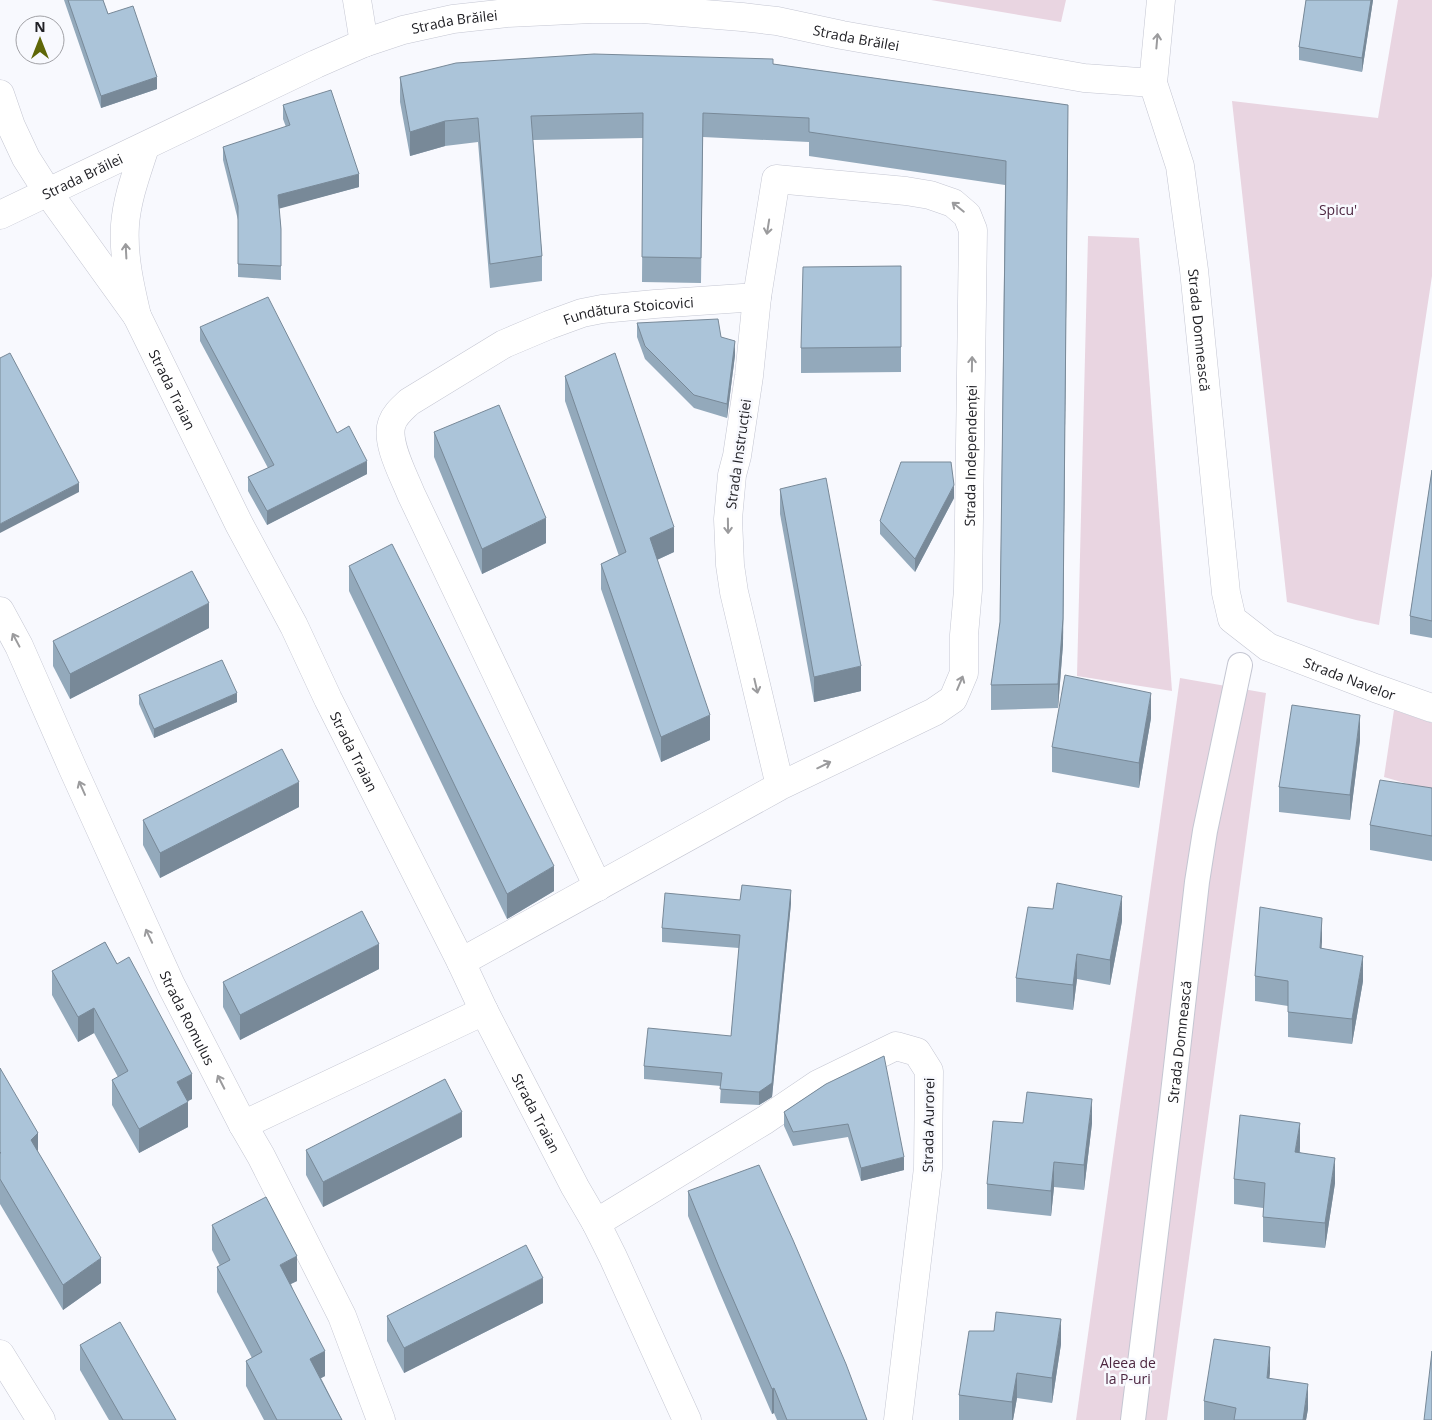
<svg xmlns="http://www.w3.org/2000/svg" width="1432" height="1420" font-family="'Open Sans',sans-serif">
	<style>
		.green { fill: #e9d5e1 }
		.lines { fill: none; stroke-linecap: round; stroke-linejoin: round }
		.pedestrian-casing { stroke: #c4c6d2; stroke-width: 26 }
		.minor-casing { stroke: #c4c6d2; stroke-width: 29 }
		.secondary-casing { stroke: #c4c6d2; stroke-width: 29 }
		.primary-casing { stroke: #c4c6d2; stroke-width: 29 }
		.pedestrian { stroke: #fff; stroke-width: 24 }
		.minor { stroke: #fff; stroke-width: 28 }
		.secondary { stroke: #fff; stroke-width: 28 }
		.primary { stroke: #fff; stroke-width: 28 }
		.wall { fill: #93a9bb }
		.shaded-wall { fill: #788998 }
		.building { fill: #abc4d9; stroke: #788998 }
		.oneway { stroke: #9b9b9d }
		.labels { text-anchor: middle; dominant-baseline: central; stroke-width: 5; stroke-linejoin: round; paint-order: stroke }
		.street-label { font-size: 14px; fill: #202025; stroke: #f8f9fe }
		.park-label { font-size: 14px; fill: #4d2640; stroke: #f8f9fe }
	</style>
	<rect width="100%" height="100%" fill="#f8f9fe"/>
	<g class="green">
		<polygon points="931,0 1066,0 1061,22"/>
		<polygon points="1398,0 1432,0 1432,276 1379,625 1356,620 1287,602 1232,101 1378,118"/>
		<polygon points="1088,236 1139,238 1172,691 1077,676"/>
		<polygon points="1180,678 1266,693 1167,1420 1076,1420"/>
		<polygon points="1394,710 1432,723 1432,791 1384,777"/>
	</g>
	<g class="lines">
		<defs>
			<g id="pedestrian">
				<path id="s1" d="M1133,1420L1172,1102L1197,882L1205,831L1240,665"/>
			</g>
			<g id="minor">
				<polyline points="357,0 364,43"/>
				<path id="s2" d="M0,611L19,646L73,769L171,985L243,1125L261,1156L342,1316L381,1420"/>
				<path id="s3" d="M598,887L411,494C404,476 385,442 392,423C395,414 403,408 409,402L504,344L549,325L582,313L602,309L655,304L757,297"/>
				<path id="s4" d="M461,962L780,786L934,712L953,699L964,673V635L968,590L973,230L967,215L953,203L930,195L906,191L776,179L757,297L749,376L737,456L732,475L728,519L730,565L734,592L780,786"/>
				<polyline points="243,1125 484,1011"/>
				<polyline points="596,1223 765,1120 818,1084 896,1046 917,1052 929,1071 928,1168 898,1420"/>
				<polyline points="0,1354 41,1420"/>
			</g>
			<g id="secondary">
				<path id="s5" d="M1161,0L1153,83L1180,166L1194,270L1226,593L1232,619L1268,647L1375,688L1432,708"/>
				<path id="s6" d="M0,94L11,126L26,158L47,191L137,316L239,524L294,626L328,699L461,962L484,1011L575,1187L596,1223L613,1257L687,1420"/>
			</g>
			<g id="primary">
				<path id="s7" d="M0,215L316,64L364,43L403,30L453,19L507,13L592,9H643L742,17L777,21L842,35L1084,78L1153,83"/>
				<path d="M137,316C130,286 123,256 125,225C127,198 137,172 145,147"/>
			</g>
		</defs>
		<use href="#pedestrian" class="pedestrian-casing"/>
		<use href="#minor" class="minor-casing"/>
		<use href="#secondary" class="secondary-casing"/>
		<use href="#primary" class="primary-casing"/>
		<use href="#pedestrian" class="pedestrian"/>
		<use href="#minor" class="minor"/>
		<use href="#secondary" class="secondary"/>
		<use href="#primary" class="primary"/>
	</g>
	<g class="wall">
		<polygon points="64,0 103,0 108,14 157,89 101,108"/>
		<polygon points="1306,0 1373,0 1362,72 1299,60 1299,47"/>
		<polygon points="773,64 1068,105 1063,644 1058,708 991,710 991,685 1000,622 1005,185 809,156 809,142 703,137 701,283 642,282 643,138 533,140 542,256 542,281 490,288 478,142 445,146 410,156 400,102 400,77"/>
		<polygon points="283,105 359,187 279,208 281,229 281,280 238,277 238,220 223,160 223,147 286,127 283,119"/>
		<polygon points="901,266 901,372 801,373 801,348"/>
		<polygon points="637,323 721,337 735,355 727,418 694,408 645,359 637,337"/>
		<polygon points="200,327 337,433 367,474 267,525 248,491 248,477 268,468 200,341"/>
		<polygon points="565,376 674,552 657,560 710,740 661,762 601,589 601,564 619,556 565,401"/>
		<polygon points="434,432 546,543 482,574 434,457"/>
		<polygon points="1432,470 1432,638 1410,634 1410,616"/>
		<polygon points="780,489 861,691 814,702 780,514"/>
		<polygon points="954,498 915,572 880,534 880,521"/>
		<polygon points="349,566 554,891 507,919 349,591"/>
		<polygon points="209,628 70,699 53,666 53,641"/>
		<polygon points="139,695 237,702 154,738 139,704"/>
		<polygon points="1151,718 1139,788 1052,772 1052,747"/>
		<polygon points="1360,740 1350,820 1279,812 1279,787"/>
		<polygon points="1432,788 1432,861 1370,850 1370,825"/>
		<polygon points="299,807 160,878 143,845 143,820"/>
		<polygon points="740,900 791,903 772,1097 759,1105 720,1103 721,1086 644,1079 644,1066 731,1036 739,948 662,942 662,928"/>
		<polygon points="1122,921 1110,985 1077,979 1073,1010 1016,1002 1016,978"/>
		<polygon points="105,942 192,1099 187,1101 188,1127 139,1153 112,1105 112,1080 118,1077 94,1033 78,1042 52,995 52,971"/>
		<polygon points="1321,949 1363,981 1352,1044 1288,1037 1288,1006 1255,1001 1255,976"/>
		<polygon points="379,969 240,1040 223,1007 223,982"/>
		<polygon points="0,1068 38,1153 101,1283 63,1310 0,1204"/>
		<polygon points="826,1084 904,1170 861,1181 848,1137 793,1146 784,1126 784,1112"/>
		<polygon points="1023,1123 1092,1123 1084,1190 1054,1187 1051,1216 987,1209 987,1184"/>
		<polygon points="462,1137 323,1207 306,1175 306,1150"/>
		<polygon points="1300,1148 1300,1152 1335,1183 1325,1248 1263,1242 1263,1208 1234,1204 1234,1179"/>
		<polygon points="688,1191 867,1420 777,1420 774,1413 772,1414 719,1291 688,1216"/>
		<polygon points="212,1225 297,1281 291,1284 325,1376 321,1378 342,1420 264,1420 246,1386 246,1361 252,1358 217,1292 217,1267 220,1266 212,1250"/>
		<polygon points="543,1303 404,1373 387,1341 387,1316"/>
		<polygon points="1061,1344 1052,1403 1017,1398 1013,1420 959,1420 959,1395"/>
		<polygon points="80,1345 176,1420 109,1420 80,1370"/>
		<polygon points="1270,1372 1269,1378 1308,1409 1306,1420 1204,1420 1204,1401"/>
	</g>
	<g class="shaded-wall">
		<polygon points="1371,0 1373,0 1362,72 1362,58"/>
		<polygon points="157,77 157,89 101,108 101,96"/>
		<polygon points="1068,105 1063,644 1058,708 1058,684"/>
		<polygon points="445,121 445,146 410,156 410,132"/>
		<polygon points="359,174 359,187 278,209 278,195"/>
		<polygon points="735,341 735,355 727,418 727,404"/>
		<polygon points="367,461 367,474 267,525 267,511"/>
		<polygon points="79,483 79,492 0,533 0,524"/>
		<polygon points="954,485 954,498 915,572 915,559"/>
		<polygon points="546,518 546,543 482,574 482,549"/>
		<polygon points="674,527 674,552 650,563 650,538"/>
		<polygon points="209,603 209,628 70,699 70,674"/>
		<polygon points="861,666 861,691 814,702 814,677"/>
		<polygon points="237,693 237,702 154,738 154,729"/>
		<polygon points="1151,693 1151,718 1139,788 1139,763"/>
		<polygon points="710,715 710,740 661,762 661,737"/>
		<polygon points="1360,715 1360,740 1350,820 1350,795"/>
		<polygon points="299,782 299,807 160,878 160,853"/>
		<polygon points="554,866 554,891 507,919 507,894"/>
		<polygon points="791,890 791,903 772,1097 759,1105 759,1092"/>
		<polygon points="1122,896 1122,921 1110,985 1110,960"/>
		<polygon points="1322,918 1322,942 1320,973 1320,948"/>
		<polygon points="379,944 379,969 240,1040 240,1015"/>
		<polygon points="1077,954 1077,979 1073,1010 1073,985"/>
		<polygon points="1363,956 1363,981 1352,1044 1352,1019"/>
		<polygon points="94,1008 94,1033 78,1042 78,1017"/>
		<polygon points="192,1074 192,1099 177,1107 177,1082"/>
		<polygon points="1092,1099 1092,1123 1084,1190 1084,1165"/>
		<polygon points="188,1102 188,1127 139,1153 139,1129"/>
		<polygon points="462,1112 462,1137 323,1207 323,1182"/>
		<polygon points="1300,1123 1300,1148 1295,1176 1295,1152"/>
		<polygon points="38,1133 38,1158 31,1140"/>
		<polygon points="904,1157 904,1170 861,1181 861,1168"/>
		<polygon points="1335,1158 1335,1183 1325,1248 1325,1223"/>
		<polygon points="1054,1162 1054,1187 1051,1216 1051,1191"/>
		<polygon points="297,1256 297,1281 280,1289 280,1265"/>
		<polygon points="101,1258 101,1283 63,1310 63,1285"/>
		<polygon points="543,1278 543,1303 404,1373 404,1348"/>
		<polygon points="1061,1319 1061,1344 1052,1403 1052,1378"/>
		<polygon points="1270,1347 1270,1372 1267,1403 1267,1378"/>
		<polygon points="325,1351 325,1376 310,1384 310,1359"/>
		<polygon points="1017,1373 1017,1398 1013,1420 1012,1420 1012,1402"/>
		<polygon points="1308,1384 1308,1409 1306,1420 1303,1420"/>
		<polygon points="774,1388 774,1413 772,1414 772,1389"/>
	</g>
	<g class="building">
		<polygon points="68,0 103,0 108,14 133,6 157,77 101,96"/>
		<polygon points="1306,0 1371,0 1362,58 1299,47"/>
		<polygon points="594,54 773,59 773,64 1068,105 1063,619 1058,684 991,685 1000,622 1006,161 809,132 809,118 703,113 701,258 642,257 643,113 531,116 542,256 490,264 478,118 445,121 410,132 400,77 456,63"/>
		<polygon points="331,90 359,174 278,195 281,229 281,266 238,264 238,206 223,147 290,125 283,105"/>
		<polygon points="901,266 901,347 801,348 803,267"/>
		<polygon points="268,297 337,433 349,426 367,461 267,511 248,477 274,465 200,327"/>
		<polygon points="718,319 721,337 735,341 727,404 694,395 645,346 637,323"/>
		<polygon points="10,353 79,483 0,524 0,358"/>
		<polygon points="615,353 674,527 650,538 710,715 661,737 601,564 626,552 565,376"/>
		<polygon points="499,405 546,518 482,549 434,432"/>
		<polygon points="901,462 951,462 954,485 915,559 880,521"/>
		<polygon points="1432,470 1432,621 1410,616"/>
		<polygon points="826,478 861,666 814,677 780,489"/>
		<polygon points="392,544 554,866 507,894 349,566"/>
		<polygon points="192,571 209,603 70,674 53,641"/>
		<polygon points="222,660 237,693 154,729 139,695"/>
		<polygon points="1065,675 1151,693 1139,763 1052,747"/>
		<polygon points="1292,705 1360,715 1350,795 1279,787"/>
		<polygon points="282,749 299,782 160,853 143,820"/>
		<polygon points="1380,780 1432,788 1432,836 1370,825"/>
		<polygon points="1057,883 1122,896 1110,960 1077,954 1073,985 1016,978 1028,907 1053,909"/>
		<polygon points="742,885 791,890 772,1083 759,1092 720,1089 722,1073 644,1066 648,1028 731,1036 740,935 662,928 665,893 740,900"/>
		<polygon points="1260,907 1322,918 1320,948 1363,956 1352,1019 1288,1012 1288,981 1255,976"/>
		<polygon points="362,911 379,944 240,1015 223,982"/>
		<polygon points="105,942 117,964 129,957 192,1074 177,1082 188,1102 139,1129 112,1080 128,1071 94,1008 78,1017 52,971"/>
		<polygon points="884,1056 904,1157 861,1168 848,1124 793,1132 784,1112 826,1084"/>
		<polygon points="0,1068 38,1133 31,1140 101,1258 63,1285 0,1179 0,1153 1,1153 0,1152"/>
		<polygon points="445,1079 462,1112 323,1182 306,1150"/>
		<polygon points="1027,1092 1092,1099 1084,1165 1054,1162 1051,1191 987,1184 993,1121 1023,1123"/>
		<polygon points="1240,1115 1300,1123 1295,1152 1335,1158 1325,1223 1263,1217 1265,1183 1234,1179"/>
		<polygon points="759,1165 793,1240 846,1364 867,1420 787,1420 774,1388 772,1389 719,1267 688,1191"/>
		<polygon points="266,1197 297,1256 280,1265 325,1351 310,1359 342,1420 277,1420 246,1361 262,1352 217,1267 230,1260 212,1225"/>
		<polygon points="526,1245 543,1278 404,1348 387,1316"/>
		<polygon points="996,1312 1061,1319 1052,1378 1017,1373 1012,1402 959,1395 969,1331 994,1331"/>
		<polygon points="120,1322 176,1420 123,1420 80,1345"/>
		<polygon points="1214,1339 1270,1347 1267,1378 1308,1384 1303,1420 1234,1420 1236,1408 1204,1401"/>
		<polygon points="1432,1351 1432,1420 1424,1420"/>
	</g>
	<defs><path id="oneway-shaft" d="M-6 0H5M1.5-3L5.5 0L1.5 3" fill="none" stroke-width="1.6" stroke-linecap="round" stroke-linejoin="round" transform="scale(1.25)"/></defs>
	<g class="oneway">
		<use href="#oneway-shaft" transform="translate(1157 41) rotate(-85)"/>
		<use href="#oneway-shaft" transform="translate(958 207) rotate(-141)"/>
		<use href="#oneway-shaft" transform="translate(768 227) rotate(99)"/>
		<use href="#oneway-shaft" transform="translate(126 251) rotate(-93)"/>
		<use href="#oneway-shaft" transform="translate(972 364) rotate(-89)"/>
		<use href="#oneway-shaft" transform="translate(728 526) rotate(89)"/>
		<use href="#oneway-shaft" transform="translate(16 640) rotate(-118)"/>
		<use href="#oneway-shaft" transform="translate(960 683) rotate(-67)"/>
		<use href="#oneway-shaft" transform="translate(756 686) rotate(77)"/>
		<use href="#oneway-shaft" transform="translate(824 765) rotate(-26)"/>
		<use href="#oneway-shaft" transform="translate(82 788) rotate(-114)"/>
		<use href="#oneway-shaft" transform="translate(149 936) rotate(-115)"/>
		<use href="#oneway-shaft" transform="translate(221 1082) rotate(-117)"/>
	</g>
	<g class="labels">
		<g class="street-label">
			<text stroke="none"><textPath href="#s7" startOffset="496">Strada Brăilei</textPath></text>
			<text stroke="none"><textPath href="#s7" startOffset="901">Strada Brăilei</textPath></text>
			<text stroke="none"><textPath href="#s7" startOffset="91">Strada Brăilei</textPath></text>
			<text stroke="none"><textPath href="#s3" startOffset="779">Fundătura Stoicovici</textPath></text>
			<text stroke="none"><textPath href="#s5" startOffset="336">Strada Domnească</textPath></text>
			<text stroke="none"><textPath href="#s6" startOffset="344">Strada Traian</textPath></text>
			<text transform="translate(738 454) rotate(-82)">Strada Instrucției</text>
			<text stroke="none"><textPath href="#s4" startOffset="804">Strada Independenței</textPath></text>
			<text stroke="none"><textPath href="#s5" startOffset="760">Strada Navelor</textPath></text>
			<text stroke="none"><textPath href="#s6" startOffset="749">Strada Traian</textPath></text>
			<text stroke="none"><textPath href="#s2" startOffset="448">Strada Romulus</textPath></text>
			<text stroke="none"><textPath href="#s1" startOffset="381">Strada Domnească</textPath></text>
			<text stroke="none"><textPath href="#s6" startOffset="1154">Strada Traian</textPath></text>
			<text transform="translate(928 1125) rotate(-89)">Strada Aurorei</text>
		</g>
		<g class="park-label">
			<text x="1338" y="209">Spicu'</text>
			<text x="1128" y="1362">Aleea de<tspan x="1128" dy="16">la P-uri</tspan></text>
		</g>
	</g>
	<g transform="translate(40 40)"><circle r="24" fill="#f8f9fe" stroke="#a2a2a7"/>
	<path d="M0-4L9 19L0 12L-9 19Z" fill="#5f6708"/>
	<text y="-8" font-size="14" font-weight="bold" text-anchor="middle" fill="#202025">N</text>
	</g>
</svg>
